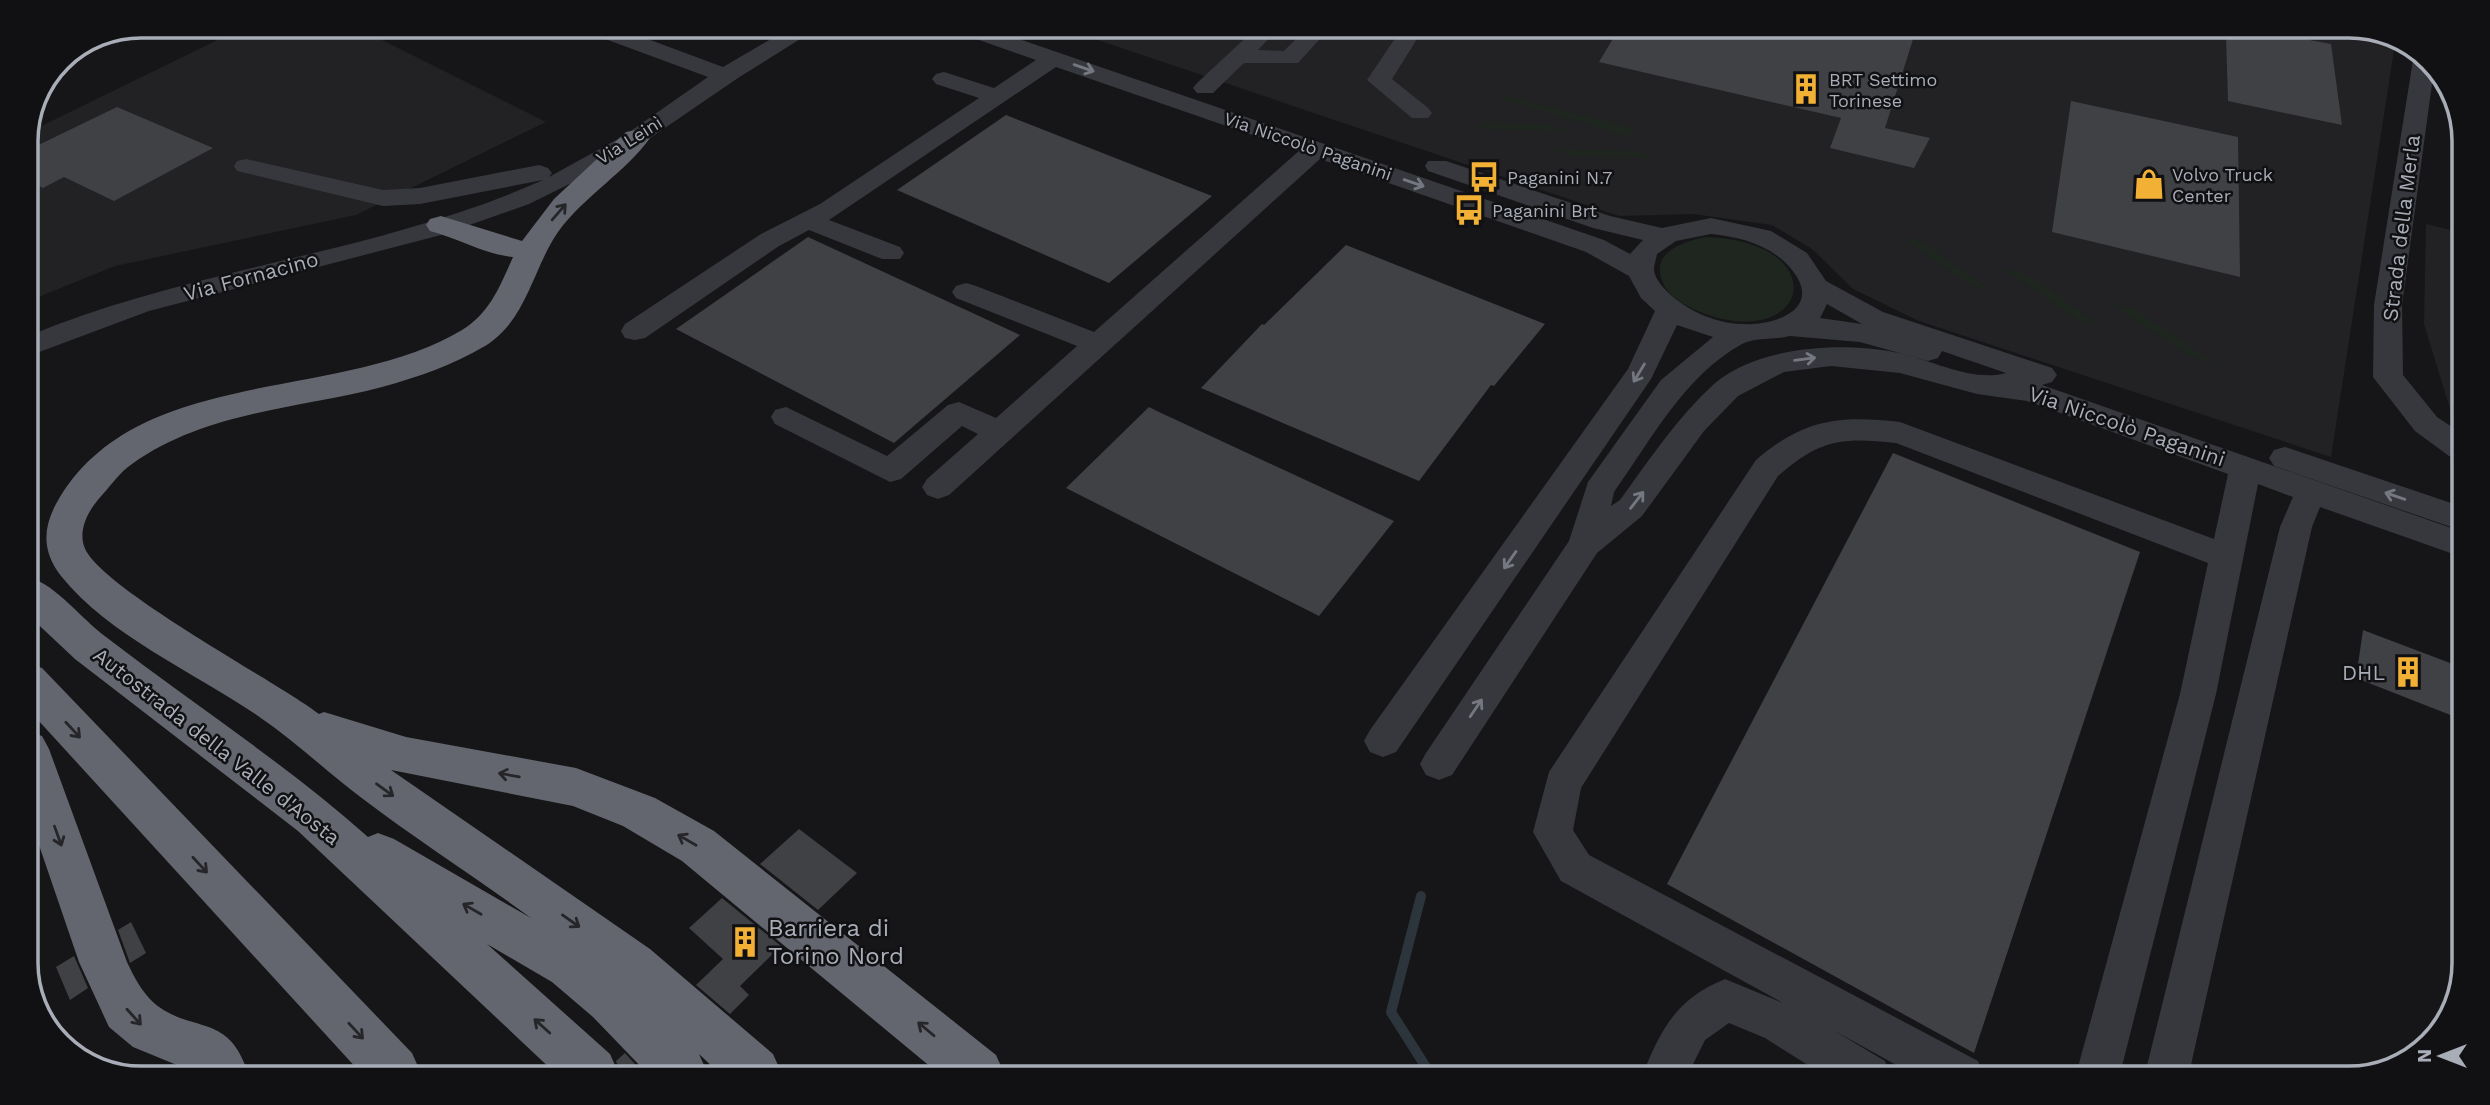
<svg xmlns="http://www.w3.org/2000/svg" width="2490" height="1105" font-family="'Work Sans',sans-serif">
	<style>
		.built { fill: #222225 }
		.green { fill: #1e261f }
		.lines { fill: none; stroke-linecap: round; stroke-linejoin: round }
		.stream { stroke: #2c353c; stroke-width: 10 }
		.building { fill: #404145 }
		.minor { fill: #37383d; fill-rule: evenodd }
		.highway { fill: #63666e; fill-rule: evenodd }
		.oneway { stroke: #757881 }
		.oneway2 { stroke: #26262a }
		.labels { text-anchor: middle; dominant-baseline: central; stroke-width: 5; stroke-linejoin: round; paint-order: stroke }
		.far-poi-label { font-size: 18px; fill: #a8adb8; stroke: #111113; text-anchor: start }
		.far-street-label { font-size: 18px; fill: #a8adb8; stroke: #111113 }
		.street-label { font-size: 21px; fill: #a8adb8; stroke: #111113 }
		.poi-label { font-size: 21px; fill: #a8adb8; stroke: #111113; text-anchor: end }
		.near-poi-label { font-size: 24px; fill: #a8adb8; stroke: #111113; text-anchor: start }
		.rim { fill: none; stroke: #a8adb8; stroke-width: 3.5 }
	</style>
	<rect width="100%" height="100%" fill="#161618"/>
	<g class="built">
		<polygon points="244,27 356,27 546,122 356,215 115,266 26,302 27,133"/>
		<polygon points="1068,30 2393,35 2396,37 2331,457 1919,321 1853,289 1812,249 1772,225 1693,214 1619,216"/>
		<polygon points="2426,224 2463,233 2461,430 2456,428 2424,324"/>
	</g>
	<g class="green">
		<polygon points="1502,95 1633,128 1629,137 1500,98"/>
		<polygon points="1479,123 1547,124 1569,131 1489,129 1477,125"/>
		<polygon points="1551,149 1634,151 1655,158 1571,156"/>
		<polygon points="1900,236 1925,243 1991,291 1968,284"/>
		<path d="M1705,237C1835,241 1811,351 1705,314C1690,308 1670,299 1663,283C1649,253 1682,242 1705,237Z"/>
		<polygon points="2000,267 2028,275 2103,327 2078,320"/>
		<polygon points="2108,302 2136,310 2218,365 2191,357"/>
	</g>
	<g class="lines">
		<polyline class="stream" points="1421,896 1391,1012 1431,1075"/>
	</g>
	<g class="building">
		<polygon points="1617,32 1915,33 1885,128 1930,138 1914,168 1830,148 1841,118 1599,62"/>
		<polygon points="2226,35 2283,35 2331,44 2342,125 2228,101"/>
		<polygon points="2071,101 2238,137 2240,277 2052,232"/>
		<polygon points="117,107 213,148 114,201 64,177 43,188 26,180 26,151"/>
		<polygon points="1006,115 1212,196 1109,283 897,190"/>
		<polygon points="808,237 1020,335 894,443 676,329"/>
		<polygon points="1346,245 1545,324 1494,386 1491,385 1419,481 1201,388 1262,324 1264,325"/>
		<polygon points="1149,407 1159,412 1394,521 1319,616 1066,488"/>
		<polygon points="1893,453 2140,552 1974,1053 1667,884"/>
		<polygon points="2363,630 2458,666 2458,718 2356,678"/>
		<polygon points="799,829 857,873 818,910 760,864"/>
		<polygon points="722,898 781,946 740,986 749,995 730,1014 696,985 723,959 689,928"/>
		<polygon points="131,922 146,953 130,963 118,930"/>
		<polygon points="74,956 88,988 70,1000 56,967"/>
		<polygon points="625,1053 642,1072 620,1072 616,1061"/>
	</g>
	<g class="lines">
		<g class="minor">
			<path d="M586,28H618L723,67L788,29H816L738,78L618,160L529,204L441,235L149,311L26,357V337C193,267 378,254 543,180L420,204L383,206L237,171L234,166L237,161L246,159L383,190L420,188L539,165L548,168L552,173L549,177L625,135L708,77L589,33Z"/>
			<path d="M962,30H993L1604,240L1630,254L1643,240L1593,228L1428,171L1425,166L1428,161H1446L1610,216L1662,228L1711,218L1771,231L1807,253L1826,281L1883,312L2052,368L2057,375L2052,382L2042,385L2460,531L2459,556L2320,507L2312,527L2188,1078H2144L2280,527L2293,497L2258,484L2216,694L2119,1078H2075L2180,694L2208,563L1896,443C1842,437 1820,439 1778,476L1581,788L1573,830L1589,855L1978,1061L1984,1077H1918L1833,1030L1885,1061L1891,1077H1827L1765,1038L1729,1023L1705,1040L1687,1076H1642C1661,1029 1676,999 1725,979L1783,1003L1561,881L1533,832L1549,772L1756,460C1804,419 1839,415 1900,422L2214,539L2228,474L2027,401L1977,394L1900,373L1831,366L1784,372L1738,396L1704,431L1642,516L1597,553L1452,775L1439,780L1426,775L1420,764L1426,753L1569,541L1588,482L1661,380L1713,337L1677,325L1651,379L1396,752L1383,757L1370,752L1364,741L1370,730L1628,369L1655,311L1641,298L1629,276L1586,252L1320,159L949,495L938,499L927,495L922,487L927,479L978,434L962,426L901,479L890,482L775,424L771,417L775,410L786,407L887,456L948,405L959,402L996,418L1077,346L956,298L952,292L956,286L966,283L976,286L1094,332L1299,151L1056,67L829,220L900,247L904,253L900,259H882L809,230L779,246L645,338L635,340L625,338L621,331L625,324L761,234L820,204L979,98L936,84L932,79L936,74L944,72L994,88L1036,60L965,35ZM1711,234C1741,237 1772,245 1792,270C1824,310 1773,326 1741,324C1716,323 1691,312 1672,296C1665,290 1655,280 1654,270C1654,266 1656,259 1657,254L1676,241ZM1827,304L1862,324L1820,318ZM1790,336L1860,342L1928,361L1938,358L1942,351L2006,373C1975,382 1935,362 1903,354C1848,341 1758,345 1714,384C1677,418 1649,460 1620,500L1611,506L1614,492C1651,440 1684,376 1742,344C1755,337 1775,340 1790,336Z"/>
			<polygon points="1253,31 1276,31 1258,50 1284,51 1304,31 1327,31 1298,63 1244,63 1213,93 1197,93 1193,88 1197,83"/>
			<polygon points="1400,31 1422,31 1392,79 1428,108 1432,113 1428,118 1412,118 1367,80"/>
			<polygon points="2417,55 2434,69 2402,305 2403,375 2437,417 2461,433 2460,459 2449,456 2415,431 2373,377 2374,305 2413,60"/>
			<polygon points="2285,447 2460,506 2460,530 2274,466 2269,458 2274,450"/>
		</g>
		<g class="highway">
			<path d="M636,130L646,132L650,138C627,171 584,196 558,232C532,270 527,320 485,346C453,365 418,377 382,387C298,409 206,411 132,464C121,471 112,484 103,494C90,508 78,527 84,546C96,586 276,681 319,714L324,712L406,737L576,768L655,798L714,831L996,1055L1004,1073H938L682,861L623,826L573,806L391,770L650,949L773,1054L781,1072H718L699,1054L707,1072H646L593,1017L552,982L487,944L610,1054L618,1072H554L298,831L75,659L27,614V576C58,586 80,618 106,637C193,704 286,764 368,837L378,833L394,839L531,918C475,877 417,840 363,799C327,772 295,741 258,716C196,673 109,636 61,576C43,553 42,530 56,504C134,363 339,404 462,330C490,313 500,286 513,257C487,255 457,238 430,231L426,225L430,219L441,216L522,241L554,199L626,132Z"/>
			<polygon points="27,663 42,668 412,1053 420,1071 359,1071 27,708"/>
			<path d="M27,731L42,736L49,749L127,962C134,977 142,992 154,1003C191,1034 227,1012 247,1070H189L133,1047L109,1027L79,962L27,810Z"/>
		</g>
	</g>
	<defs><path id="oneway-shaft" d="M-6 0H5M1.5-3L5.5 0L1.5 3" fill="none" stroke-width="1.6" stroke-linecap="round" stroke-linejoin="round" transform="scale(1.75)"/></defs>
	<g class="oneway">
		<use href="#oneway-shaft" transform="translate(1084 68) rotate(19)"/>
		<use href="#oneway-shaft" transform="translate(1414 183) rotate(19)"/>
		<use href="#oneway-shaft" transform="translate(1805 359) rotate(-7)"/>
		<use href="#oneway-shaft" transform="translate(1639 373) rotate(121)"/>
		<use href="#oneway-shaft" transform="translate(2395 496) rotate(-161)"/>
		<use href="#oneway-shaft" transform="translate(1637 500) rotate(-52)"/>
		<use href="#oneway-shaft" transform="translate(1510 560) rotate(125)"/>
		<use href="#oneway-shaft" transform="translate(1476 708) rotate(-56)"/>
	</g>
	<g class="oneway2">
		<use href="#oneway-shaft" transform="translate(559 212) rotate(-49)"/>
		<use href="#oneway-shaft" transform="translate(73 730) rotate(47)"/>
		<use href="#oneway-shaft" transform="translate(509 775) rotate(-170)"/>
		<use href="#oneway-shaft" transform="translate(385 790) rotate(36)"/>
		<use href="#oneway-shaft" transform="translate(58 836) rotate(70)"/>
		<use href="#oneway-shaft" transform="translate(687 840) rotate(-150)"/>
		<use href="#oneway-shaft" transform="translate(200 865) rotate(47)"/>
		<use href="#oneway-shaft" transform="translate(472 909) rotate(-150)"/>
		<use href="#oneway-shaft" transform="translate(571 921) rotate(35)"/>
		<use href="#oneway-shaft" transform="translate(134 1017) rotate(48)"/>
		<use href="#oneway-shaft" transform="translate(542 1026) rotate(-138)"/>
		<use href="#oneway-shaft" transform="translate(926 1029) rotate(-140)"/>
		<use href="#oneway-shaft" transform="translate(356 1031) rotate(47)"/>
	</g>
	<defs>
		<symbol id="building-bare" viewBox="-9 -9 18 18"><path d="M-4-6H4V6H1V3H-1V6H-4ZM-2.5-4.3h1.7v1.8h-1.7ZM.8-4.3h1.7v1.8H.8ZM-2.5-1h1.7V.8h-1.7ZM.8-1h1.7V.8H.8Z" fill="#f2b134" stroke="#111113" stroke-width="2.5" paint-order="stroke"/></symbol>
		<symbol id="bus-bare" viewBox="-9 -9 18 18"><path d="M-5-6H5V4H4V6H2V4H-2V6H-4V4H-5ZM-3.5-4V0h7V-4ZM-3.5 1.2v1.5H-2V1.2ZM2 1.2v1.5H3.5V1.2Z" fill="#f2b134" stroke="#111113" stroke-width="2.5" paint-order="stroke"/></symbol>
		<symbol id="shop-bare" viewBox="-9 -9 18 18"><path d="M-5-2.5h2.3a2.7 3.5 0 0 1 5.4 0H5L5.5 6h-11ZM-1.5-2.5h3a1.5 2.3 0 0 0-3 0Z" fill="#f2b134" stroke="#111113" stroke-width="2.5" paint-order="stroke"/></symbol>
	</defs>
	<g fill-rule="evenodd">
		<use href="#building-bare" x="1784" y="67" width="44" height="44"/>
		<use href="#bus-bare" x="1462" y="155" width="44" height="44"/>
		<use href="#shop-bare" x="2127" y="162" width="44" height="44"/>
		<use href="#bus-bare" x="1447" y="188" width="44" height="44"/>
		<use href="#building-bare" x="2386" y="650" width="44" height="44"/>
		<use href="#building-bare" x="723" y="920" width="44" height="44"/>
	</g>
	<g class="labels">
		<g class="far-poi-label">
			<text x="1829" y="79">BRT Settimo<tspan x="1829" dy="21">Torinese</tspan></text>
			<text x="2172" y="174">Volvo Truck<tspan x="2172" dy="21">Center</tspan></text>
			<text x="1507" y="177">Paganini N.7</text>
			<text x="1492" y="210">Paganini Brt</text>
		</g>
		<g class="far-street-label">
			<text transform="translate(629 140) rotate(-32)">Via Leinì</text>
			<text transform="translate(1308 146) rotate(19)">Via Niccolò Paganini</text>
		</g>
		<g class="street-label">
			<text transform="translate(2401 228) rotate(-83)">Strada della Merla</text>
			<text transform="translate(251 276) rotate(-15)">Via Fornacino</text>
			<text transform="translate(2127 426) rotate(19)">Via Niccolò Paganini</text>
			<text transform="translate(217 746) rotate(38)">Autostrada della Valle d'Aosta</text>
		</g>
		<g class="poi-label">
			<text x="2385" y="672">DHL</text>
		</g>
		<g class="near-poi-label">
			<text x="768" y="928">Barriera di<tspan x="768" dy="28">Torino Nord</tspan></text>
		</g>
	</g>
	<path d="M0 0H2490V1105H0ZM141 38H2349A103 103 0 0 1 2452 141V963A103 103 0 0 1 2349 1066H141A103 103 0 0 1 38 963V141A103 103 0 0 1 141 38Z" fill="#111113" fill-rule="evenodd"/>
	<path class="rim" d="M141 38H2349A103 103 0 0 1 2452 141V963A103 103 0 0 1 2349 1066H141A103 103 0 0 1 38 963V141A103 103 0 0 1 141 38Z"/>
	<g transform="translate(2441 1056) rotate(270)" stroke="#111113" stroke-width="5" paint-order="stroke">
	<path d="M0-5L12 26L0 18L-12 26Z" fill="#a8adb8"/>
	<text y="-10" font-size="19" font-weight="bold" text-anchor="middle" fill="#a8adb8">N</text>
	</g>
</svg>
